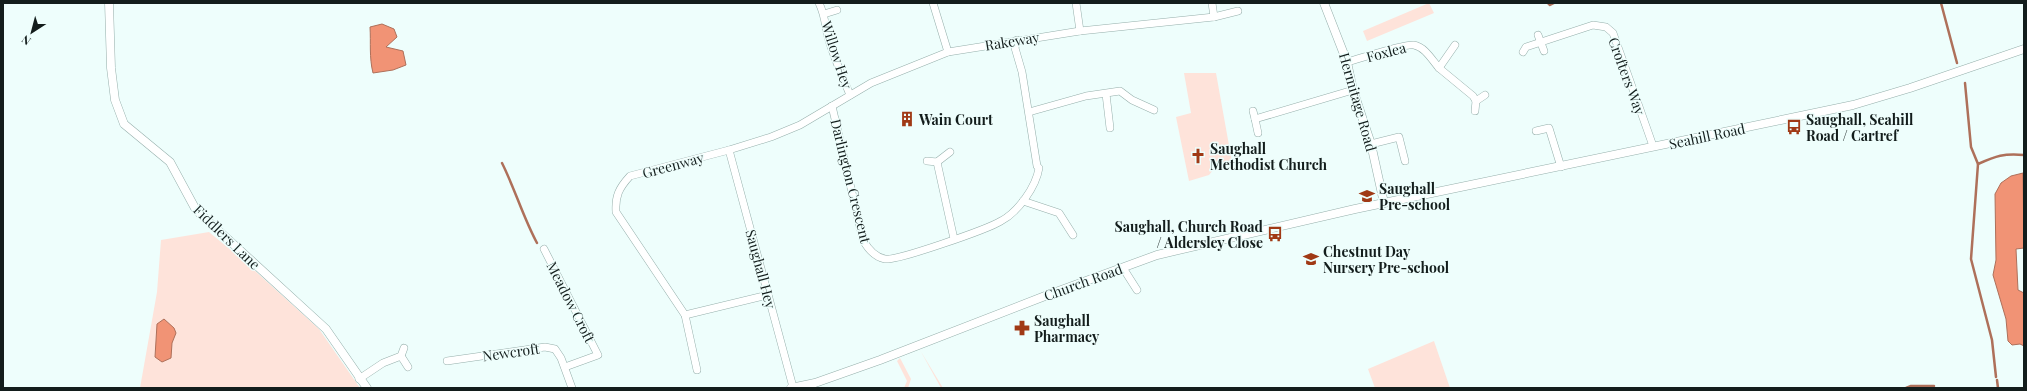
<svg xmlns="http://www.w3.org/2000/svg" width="2027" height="391" font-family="'Playfair Display',serif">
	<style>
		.green { fill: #fee3da }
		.water { fill: #f19375; stroke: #ae705a }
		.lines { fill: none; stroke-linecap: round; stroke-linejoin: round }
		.stream { stroke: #ae705a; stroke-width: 2.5 }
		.minor-casing { stroke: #95afab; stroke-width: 8 }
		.tertiary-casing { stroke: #95afab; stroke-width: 9 }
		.minor { stroke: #fff; stroke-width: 7 }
		.tertiary { stroke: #fff; stroke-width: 8 }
		.labels { text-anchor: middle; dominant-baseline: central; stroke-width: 3; stroke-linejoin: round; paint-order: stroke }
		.street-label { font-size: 14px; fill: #131d1c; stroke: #eefefc }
		.poi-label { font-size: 14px; font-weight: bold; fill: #131d1c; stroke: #eefefc; text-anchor: start }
	</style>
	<rect width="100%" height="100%" fill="#eefefc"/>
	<g class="green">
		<polygon points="1429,3 1434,13 1367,41 1363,31"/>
		<polygon points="1184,73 1216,73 1232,162 1218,164 1209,175 1189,181 1176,117 1191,113"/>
		<polygon points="209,232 244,261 319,329 360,388 140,388 157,292 161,240"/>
		<polygon points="1434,341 1450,388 1375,388 1368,369"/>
		<polygon points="920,350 943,388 941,388"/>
		<polygon points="900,358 911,379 908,388 904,388 907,381 897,361"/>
	</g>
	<g class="water">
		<path d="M382,24L394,29L397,37L386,47L403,51L406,65L393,70L373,73C369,57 371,43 370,27Z"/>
		<polygon points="2023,173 2024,248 2016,249 2018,290 2024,293 2024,346 2020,344 2012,345 2008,341 2006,319 1993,275 1996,260 1995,194 2001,183 2011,176"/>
		<polygon points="164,319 174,328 176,333 172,343 171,358 162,362 155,357 157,324"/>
	</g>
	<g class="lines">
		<g class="stream">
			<polyline points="1548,3 1550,5 1554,3"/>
			<polyline points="1941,3 1957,63"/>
			<path d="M1965,83L1971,147L1978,164C1996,156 2004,153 2024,155"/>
			<path d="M502,163C515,189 523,217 537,243"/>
			<polyline points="1978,164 1971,259 1992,340 1996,377"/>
			<polyline points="1997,380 1998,388"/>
			<polyline points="1906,388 1911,386 1934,386"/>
		</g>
		<defs>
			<g id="minor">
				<path d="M819,3C824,13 825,22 827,33C832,54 842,75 850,95"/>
				<polyline points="933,3 948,52"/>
				<polyline points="1076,3 1080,31"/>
				<polyline points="1212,3 1214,17"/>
				<polyline points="824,14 837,10"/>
				<polyline points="1538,35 1544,51"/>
				<polyline points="1523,52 1526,47 1593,25 1606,27 1613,33 1653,146"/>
				<path d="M1347,62C1359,59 1406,43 1414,45C1425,47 1432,60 1439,68L1455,45"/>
				<polyline points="1439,68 1473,96 1476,101 1475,111"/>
				<polyline points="1106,94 1110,128"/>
				<polyline points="1476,101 1485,95"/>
				<path d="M832,106L863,240C868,249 874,257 885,259C897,261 988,229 1001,221C1018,212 1036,187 1039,168L1037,166L1022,72L1015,48L1017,40"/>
				<polyline points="1253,111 1255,119"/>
				<polyline points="1029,112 1086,96 1120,91 1132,100 1154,110"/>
				<polyline points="1536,131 1549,128 1561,167"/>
				<polyline points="1258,133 1255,119 1353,90"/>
				<polyline points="1371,144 1399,137 1405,161"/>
				<polyline points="729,150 793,387"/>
				<polyline points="950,152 937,162 954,239"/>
				<polyline points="927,161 937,162"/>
				<polyline points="1023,201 1059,213 1073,235"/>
				<polyline points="544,249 598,355 565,367"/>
				<polyline points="1123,268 1137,290"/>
				<polyline points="685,315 768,295"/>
				<polyline points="401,356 408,367"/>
				<polyline points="447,361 545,347 555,349 561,358 572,388"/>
				<path d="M697,370L685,315L616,212C615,196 619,188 630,176L729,150L771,137L800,125L871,83L948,52L1080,31L1214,17L1238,11"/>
				<polyline points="359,379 383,363 401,356 404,348"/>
			</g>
			<g id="tertiary">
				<polyline points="109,3 111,68 115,100 124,124 170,162 196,210 326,329 367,388"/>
				<polyline points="1324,3 1347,62 1353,90 1371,144 1384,203"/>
				<polyline points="791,388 815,383 880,360 1045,296 1157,255 1355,209 1853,105 1910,88 2024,49"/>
			</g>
		</defs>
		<use href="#minor" class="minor-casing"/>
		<use href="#tertiary" class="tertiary-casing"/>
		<use href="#minor" class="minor"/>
		<use href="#tertiary" class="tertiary"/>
	</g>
	<defs>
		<symbol id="building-bare" viewBox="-9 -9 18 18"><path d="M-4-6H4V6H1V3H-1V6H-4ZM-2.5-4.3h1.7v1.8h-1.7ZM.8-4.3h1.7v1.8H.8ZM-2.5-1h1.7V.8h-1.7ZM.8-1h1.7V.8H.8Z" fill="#a03915" stroke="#eefefc" stroke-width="2.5" paint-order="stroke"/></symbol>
		<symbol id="bus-bare" viewBox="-9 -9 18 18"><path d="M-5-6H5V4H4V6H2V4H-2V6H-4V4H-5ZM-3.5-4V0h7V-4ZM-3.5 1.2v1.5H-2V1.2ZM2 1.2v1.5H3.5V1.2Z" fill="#a03915" stroke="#eefefc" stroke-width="2.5" paint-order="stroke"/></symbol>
		<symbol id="church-bare" viewBox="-9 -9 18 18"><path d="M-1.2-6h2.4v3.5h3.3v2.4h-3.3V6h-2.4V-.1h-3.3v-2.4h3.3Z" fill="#a03915" stroke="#eefefc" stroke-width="2.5" paint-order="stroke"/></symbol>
		<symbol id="school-bare" viewBox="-9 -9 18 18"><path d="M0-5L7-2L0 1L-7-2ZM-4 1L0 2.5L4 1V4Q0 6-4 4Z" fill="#a03915" stroke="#eefefc" stroke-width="2.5" paint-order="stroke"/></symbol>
		<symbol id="pharmacy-bare" viewBox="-9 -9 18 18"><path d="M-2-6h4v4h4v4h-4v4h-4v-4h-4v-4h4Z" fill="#a03915" stroke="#eefefc" stroke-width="2.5" paint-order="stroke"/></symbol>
	</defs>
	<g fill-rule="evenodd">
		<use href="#building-bare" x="896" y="108" width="22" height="22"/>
		<use href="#bus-bare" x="1783" y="116" width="22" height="22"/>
		<use href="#church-bare" x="1187" y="145" width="22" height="22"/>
		<use href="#school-bare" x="1356" y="185" width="22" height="22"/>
		<use href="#bus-bare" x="1264" y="223" width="22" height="22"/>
		<use href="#school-bare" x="1300" y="248" width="22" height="22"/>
		<use href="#pharmacy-bare" x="1011" y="317" width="22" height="22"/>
	</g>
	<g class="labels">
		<g class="street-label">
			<text transform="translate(1012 41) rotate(-9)">Rakeway</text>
			<text transform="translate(1386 52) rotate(-15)">Foxlea</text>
			<text transform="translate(837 55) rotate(72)">Willow Hey</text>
			<text transform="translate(1627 76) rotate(70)">Crofters Way</text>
			<text transform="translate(1358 102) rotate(74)">Hermitage Road</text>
			<text transform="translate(1707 136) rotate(-12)">Seahill Road</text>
			<text transform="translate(673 165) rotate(-15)">Greenway</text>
			<text transform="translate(851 181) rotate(76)">Darlington Crescent</text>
			<text transform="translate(227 237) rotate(44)">Fiddlers Lane</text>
			<text transform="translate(761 269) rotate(75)">Saughall Hey</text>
			<text transform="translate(1083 282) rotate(-20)">Church Road</text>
			<text transform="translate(571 302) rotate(63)">Meadow Croft</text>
			<text transform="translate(511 352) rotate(-8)">Newcroft</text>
		</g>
		<g class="poi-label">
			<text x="919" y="119">Wain Court</text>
			<text x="1806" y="119">Saughall, Seahill<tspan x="1806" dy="16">Road / Cartref</tspan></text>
			<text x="1210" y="148">Saughall<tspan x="1210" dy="16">Methodist Church</tspan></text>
			<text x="1379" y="188">Saughall<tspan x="1379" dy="16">Pre-school</tspan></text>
			<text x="1263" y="226" text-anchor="end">Saughall, Church Road<tspan x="1263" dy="16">/ Aldersley Close</tspan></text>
			<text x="1323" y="251">Chestnut Day<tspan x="1323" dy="16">Nursery Pre-school</tspan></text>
			<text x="1034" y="320">Saughall<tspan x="1034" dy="16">Pharmacy</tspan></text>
		</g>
	</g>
	<rect width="2027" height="391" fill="none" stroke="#131d1c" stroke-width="8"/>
	<g transform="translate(32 32) rotate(216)" stroke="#eefefc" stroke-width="3" paint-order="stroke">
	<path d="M0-3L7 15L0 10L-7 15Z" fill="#131d1c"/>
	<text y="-6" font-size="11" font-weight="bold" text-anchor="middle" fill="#131d1c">N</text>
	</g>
</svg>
